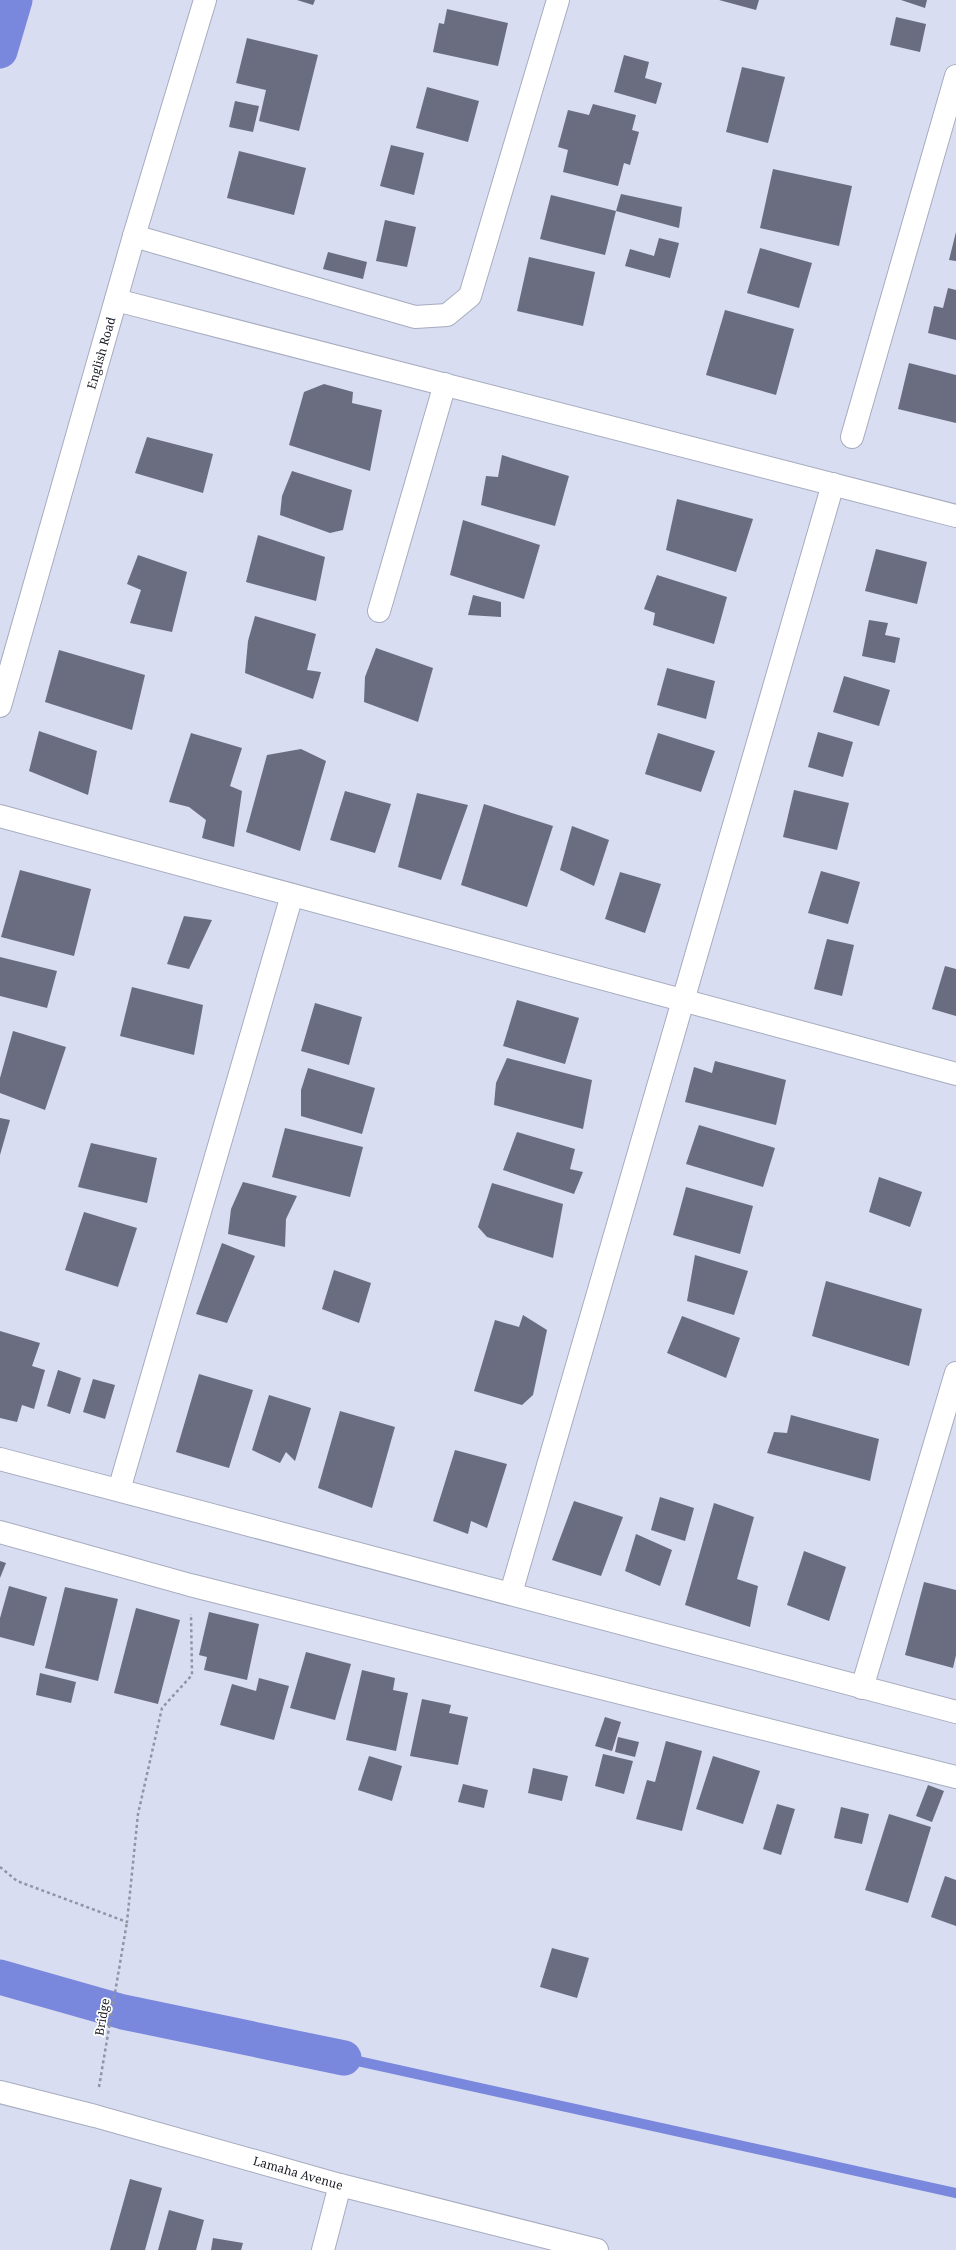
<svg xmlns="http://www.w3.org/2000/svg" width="956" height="2250" font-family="'Noto Serif',serif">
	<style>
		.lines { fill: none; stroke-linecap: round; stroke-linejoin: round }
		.stream { stroke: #7987dc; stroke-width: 10 }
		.canal { stroke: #7987dc; stroke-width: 35 }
		.building { fill: #696d7f }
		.minor-casing { stroke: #a7acbf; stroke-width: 24 }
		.tertiary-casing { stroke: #a7acbf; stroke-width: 24 }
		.path { stroke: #9094a3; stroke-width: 2.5; stroke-dasharray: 3 3; stroke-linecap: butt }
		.minor { stroke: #fff; stroke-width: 22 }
		.tertiary { stroke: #fff; stroke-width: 22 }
		.labels { text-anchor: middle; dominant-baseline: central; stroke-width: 3.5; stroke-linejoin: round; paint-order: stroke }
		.street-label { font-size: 12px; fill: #202229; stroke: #fff }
	</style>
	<rect width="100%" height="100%" fill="#d8ddf2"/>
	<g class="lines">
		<polyline class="stream" points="344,2058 956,2193"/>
		<g class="canal">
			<polyline points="0,51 15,0"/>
			<polyline points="0,1977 123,2012 344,2058"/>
		</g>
	</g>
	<g class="building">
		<polygon points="297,0 315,0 313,5"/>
		<polygon points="719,0 759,0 756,10"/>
		<polygon points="901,0 927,0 925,8"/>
		<polygon points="447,9 508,23 498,66 433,52 439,23 444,24"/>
		<polygon points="896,17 926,24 920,52 890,45"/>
		<polygon points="247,38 318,55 299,131 259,121 266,90 236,83"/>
		<polygon points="624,55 649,62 645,78 662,83 656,104 614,92"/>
		<polygon points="742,67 785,77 768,143 726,132"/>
		<polygon points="427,87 479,101 468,142 416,128"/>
		<polygon points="235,101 259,106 253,132 229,127"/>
		<polygon points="593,104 636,115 632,130 639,132 630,165 624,163 618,186 563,172 568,150 558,147 568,110 589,115"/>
		<polygon points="391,145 424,153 414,195 380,186"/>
		<polygon points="239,151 306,168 294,215 227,198"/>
		<polygon points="773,169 852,186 839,246 760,228"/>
		<polygon points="621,194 682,207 679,228 616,211"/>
		<polygon points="551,195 616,211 605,255 540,239"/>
		<polygon points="385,220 416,227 407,267 376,261"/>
		<polygon points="956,232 956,261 949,260"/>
		<polygon points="659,238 679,243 670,278 625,266 630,249 654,256"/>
		<polygon points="760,248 812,263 799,308 747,293"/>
		<polygon points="328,252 367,262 363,279 323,269"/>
		<polygon points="529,257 595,272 583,326 517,311"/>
		<polygon points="948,288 956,290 956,340 928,333 934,306 943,308"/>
		<polygon points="725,310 794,329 776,395 706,375"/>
		<polygon points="909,363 956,375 956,423 898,409"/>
		<polygon points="324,384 353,392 352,403 382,410 370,471 289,445 304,392"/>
		<polygon points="147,437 213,454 203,493 135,473"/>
		<polygon points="502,455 569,476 555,526 481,505 486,476 498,477"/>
		<polygon points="292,471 352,490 343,530 330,533 280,515 282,496"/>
		<polygon points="677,499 753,519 736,572 666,550"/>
		<polygon points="463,520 540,545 524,599 450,575"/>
		<polygon points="258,535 325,557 316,601 246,582"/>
		<polygon points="876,549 927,562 917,604 865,591"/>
		<polygon points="138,555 187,572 172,632 130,623 141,590 127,584"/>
		<polygon points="657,575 727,597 714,644 653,625 655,613 644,609"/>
		<polygon points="473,595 501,602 501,617 468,615"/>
		<polygon points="255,616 316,634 307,670 321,672 313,699 245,673 248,641"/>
		<polygon points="869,620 888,623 885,635 900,638 895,663 862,656"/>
		<polygon points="376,648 433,668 418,722 364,702 365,677"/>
		<polygon points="59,650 145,675 132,730 45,702"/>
		<polygon points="667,668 715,681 706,719 657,705"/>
		<polygon points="844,676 890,690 879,726 833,712"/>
		<polygon points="39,731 97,751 88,795 29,771"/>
		<polygon points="818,732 853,742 843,777 808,767"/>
		<polygon points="191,733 242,748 230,786 242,791 234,847 202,838 206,820 189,807 169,802"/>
		<polygon points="658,733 715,751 701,792 645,774"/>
		<polygon points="301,749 326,761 300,851 246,832 267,755"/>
		<polygon points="794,790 849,803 837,850 783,837"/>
		<polygon points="345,791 391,804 375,853 330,840"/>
		<polygon points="417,793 468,805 441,880 398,867"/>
		<polygon points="484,804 553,826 527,907 461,885"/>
		<polygon points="572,826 609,840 594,886 560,870"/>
		<polygon points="20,870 91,889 74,956 1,937"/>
		<polygon points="821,871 860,882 848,924 808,913"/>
		<polygon points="620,872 661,884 645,933 605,919"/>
		<polygon points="184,916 212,920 189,969 167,964"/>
		<polygon points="827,939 854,945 842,996 814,989"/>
		<polygon points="0,957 57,971 47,1008 0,996"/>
		<polygon points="945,966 956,969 956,1016 932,1009"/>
		<polygon points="132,987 203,1005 194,1055 120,1036"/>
		<polygon points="517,1000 579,1018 565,1064 503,1046"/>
		<polygon points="315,1003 362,1017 349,1065 301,1051"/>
		<polygon points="13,1031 66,1047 45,1110 0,1093 0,1078"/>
		<polygon points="507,1058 592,1080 583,1129 494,1105 496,1083"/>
		<polygon points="715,1061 786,1080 776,1125 685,1102 694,1067 712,1073"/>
		<polygon points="308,1068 375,1088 362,1134 301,1116 301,1090"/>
		<polygon points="0,1118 10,1120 0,1155"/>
		<polygon points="699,1125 775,1148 763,1187 686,1164"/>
		<polygon points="285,1128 363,1147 350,1197 272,1177"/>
		<polygon points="517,1132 575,1149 570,1169 583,1172 574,1194 503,1170"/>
		<polygon points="91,1143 157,1158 147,1203 78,1187"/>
		<polygon points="879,1177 922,1192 910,1227 869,1212"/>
		<polygon points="243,1182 297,1196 286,1219 285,1247 228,1234 231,1209"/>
		<polygon points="492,1183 563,1204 553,1258 487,1237 478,1227"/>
		<polygon points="686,1187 753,1206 740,1254 673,1235"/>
		<polygon points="84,1212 137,1228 118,1287 65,1270"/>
		<polygon points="222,1243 255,1256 227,1323 196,1314"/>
		<polygon points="695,1255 748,1271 734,1315 687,1301"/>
		<polygon points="334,1270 371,1283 359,1323 322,1309"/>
		<polygon points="826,1281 922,1309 909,1366 812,1336"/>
		<polygon points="523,1315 547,1330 533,1395 522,1405 474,1391 495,1320 519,1327"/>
		<polygon points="682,1316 740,1338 726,1378 667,1353"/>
		<polygon points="0,1331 40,1343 32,1366 45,1370 34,1409 22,1405 17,1422 0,1418"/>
		<polygon points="58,1370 81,1378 70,1414 47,1406"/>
		<polygon points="199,1374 253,1390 229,1468 176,1452"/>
		<polygon points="93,1379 115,1385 105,1419 83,1412"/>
		<polygon points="269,1395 311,1408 295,1461 286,1452 280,1463 252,1450"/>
		<polygon points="340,1411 395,1427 372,1508 318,1488"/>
		<polygon points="791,1415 879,1439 870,1481 767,1453 774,1432 787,1433"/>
		<polygon points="455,1450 507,1464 487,1528 471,1521 468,1534 433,1521"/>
		<polygon points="660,1497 694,1508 685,1541 651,1530"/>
		<polygon points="574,1501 623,1517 601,1576 552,1560"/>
		<polygon points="714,1503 754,1517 737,1579 758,1586 750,1627 685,1605"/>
		<polygon points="636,1534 672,1550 660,1586 625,1571"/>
		<polygon points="804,1551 846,1567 829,1621 787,1605"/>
		<polygon points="0,1561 6,1563 0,1578"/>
		<polygon points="924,1582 956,1590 956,1655 953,1668 905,1655"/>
		<polygon points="9,1586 47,1597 34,1646 0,1637 0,1618"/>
		<polygon points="65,1587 118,1599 98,1681 45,1668"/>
		<polygon points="136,1608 180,1620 158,1704 114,1693"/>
		<polygon points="209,1612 259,1624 247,1680 204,1670 207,1657 199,1655"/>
		<polygon points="306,1652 351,1664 335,1720 290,1708"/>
		<polygon points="362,1670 395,1678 393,1690 408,1693 396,1751 346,1740"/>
		<polygon points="40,1673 76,1682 71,1703 36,1695"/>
		<polygon points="259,1678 289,1686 274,1740 220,1725 232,1684 256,1691"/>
		<polygon points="422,1699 451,1705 449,1713 468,1717 458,1765 410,1756"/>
		<polygon points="605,1717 621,1722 612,1751 595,1746"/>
		<polygon points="618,1737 639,1742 635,1757 615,1752"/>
		<polygon points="666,1741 702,1751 682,1831 636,1819 647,1780 655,1782"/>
		<polygon points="603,1754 633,1761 624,1794 595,1786"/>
		<polygon points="369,1756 402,1766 392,1801 358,1790"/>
		<polygon points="713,1756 760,1771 743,1824 696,1809"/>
		<polygon points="533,1768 568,1776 562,1801 528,1793"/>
		<polygon points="463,1784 488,1790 484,1808 458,1802"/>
		<polygon points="928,1785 944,1791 932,1822 916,1816"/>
		<polygon points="777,1804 795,1809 781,1855 763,1849"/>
		<polygon points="841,1807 869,1814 862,1844 834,1838"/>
		<polygon points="889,1814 931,1827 908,1903 865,1890"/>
		<polygon points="945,1876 956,1880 956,1926 931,1917"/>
		<polygon points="552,1948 589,1958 577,1998 540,1987"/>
		<polygon points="130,2179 162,2188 145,2250 110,2250"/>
		<polygon points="169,2210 204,2220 196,2250 158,2250"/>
		<polygon points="213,2238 243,2243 241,2250 211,2250"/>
	</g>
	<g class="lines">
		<defs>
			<g id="minor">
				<polyline points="134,236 415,317 447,315 470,296 558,0"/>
				<polyline points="116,300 956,516"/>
				<polyline points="852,437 956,76"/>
				<polyline points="379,611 445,384"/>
				<polyline points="0,706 134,236 205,0"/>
				<polyline points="0,816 956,1074"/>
				<polyline points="0,1459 956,1712"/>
				<polyline points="119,1490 292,895"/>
				<polyline points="0,1532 190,1585 956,1777"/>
				<polyline points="511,1593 833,484"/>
				<polyline points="862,1688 956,1373"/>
				<polyline points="323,2250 340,2185"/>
			</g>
			<polyline id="tertiary" points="0,2092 95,2116 340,2185 597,2250"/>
		</defs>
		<use href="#minor" class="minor-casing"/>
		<use href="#tertiary" class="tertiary-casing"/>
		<g class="path">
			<polyline points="0,1867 17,1881 127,1922 138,1814 162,1708 192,1675 191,1614"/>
			<polyline points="99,2087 127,1922"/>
		</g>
		<use href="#minor" class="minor"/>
		<use href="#tertiary" class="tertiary"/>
	</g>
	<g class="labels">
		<g class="street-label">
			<text transform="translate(101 353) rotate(-74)">English Road</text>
			<text transform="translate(102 2017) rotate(-80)">Bridge</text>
			<text transform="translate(298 2173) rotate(16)">Lamaha Avenue</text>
		</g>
	</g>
</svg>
